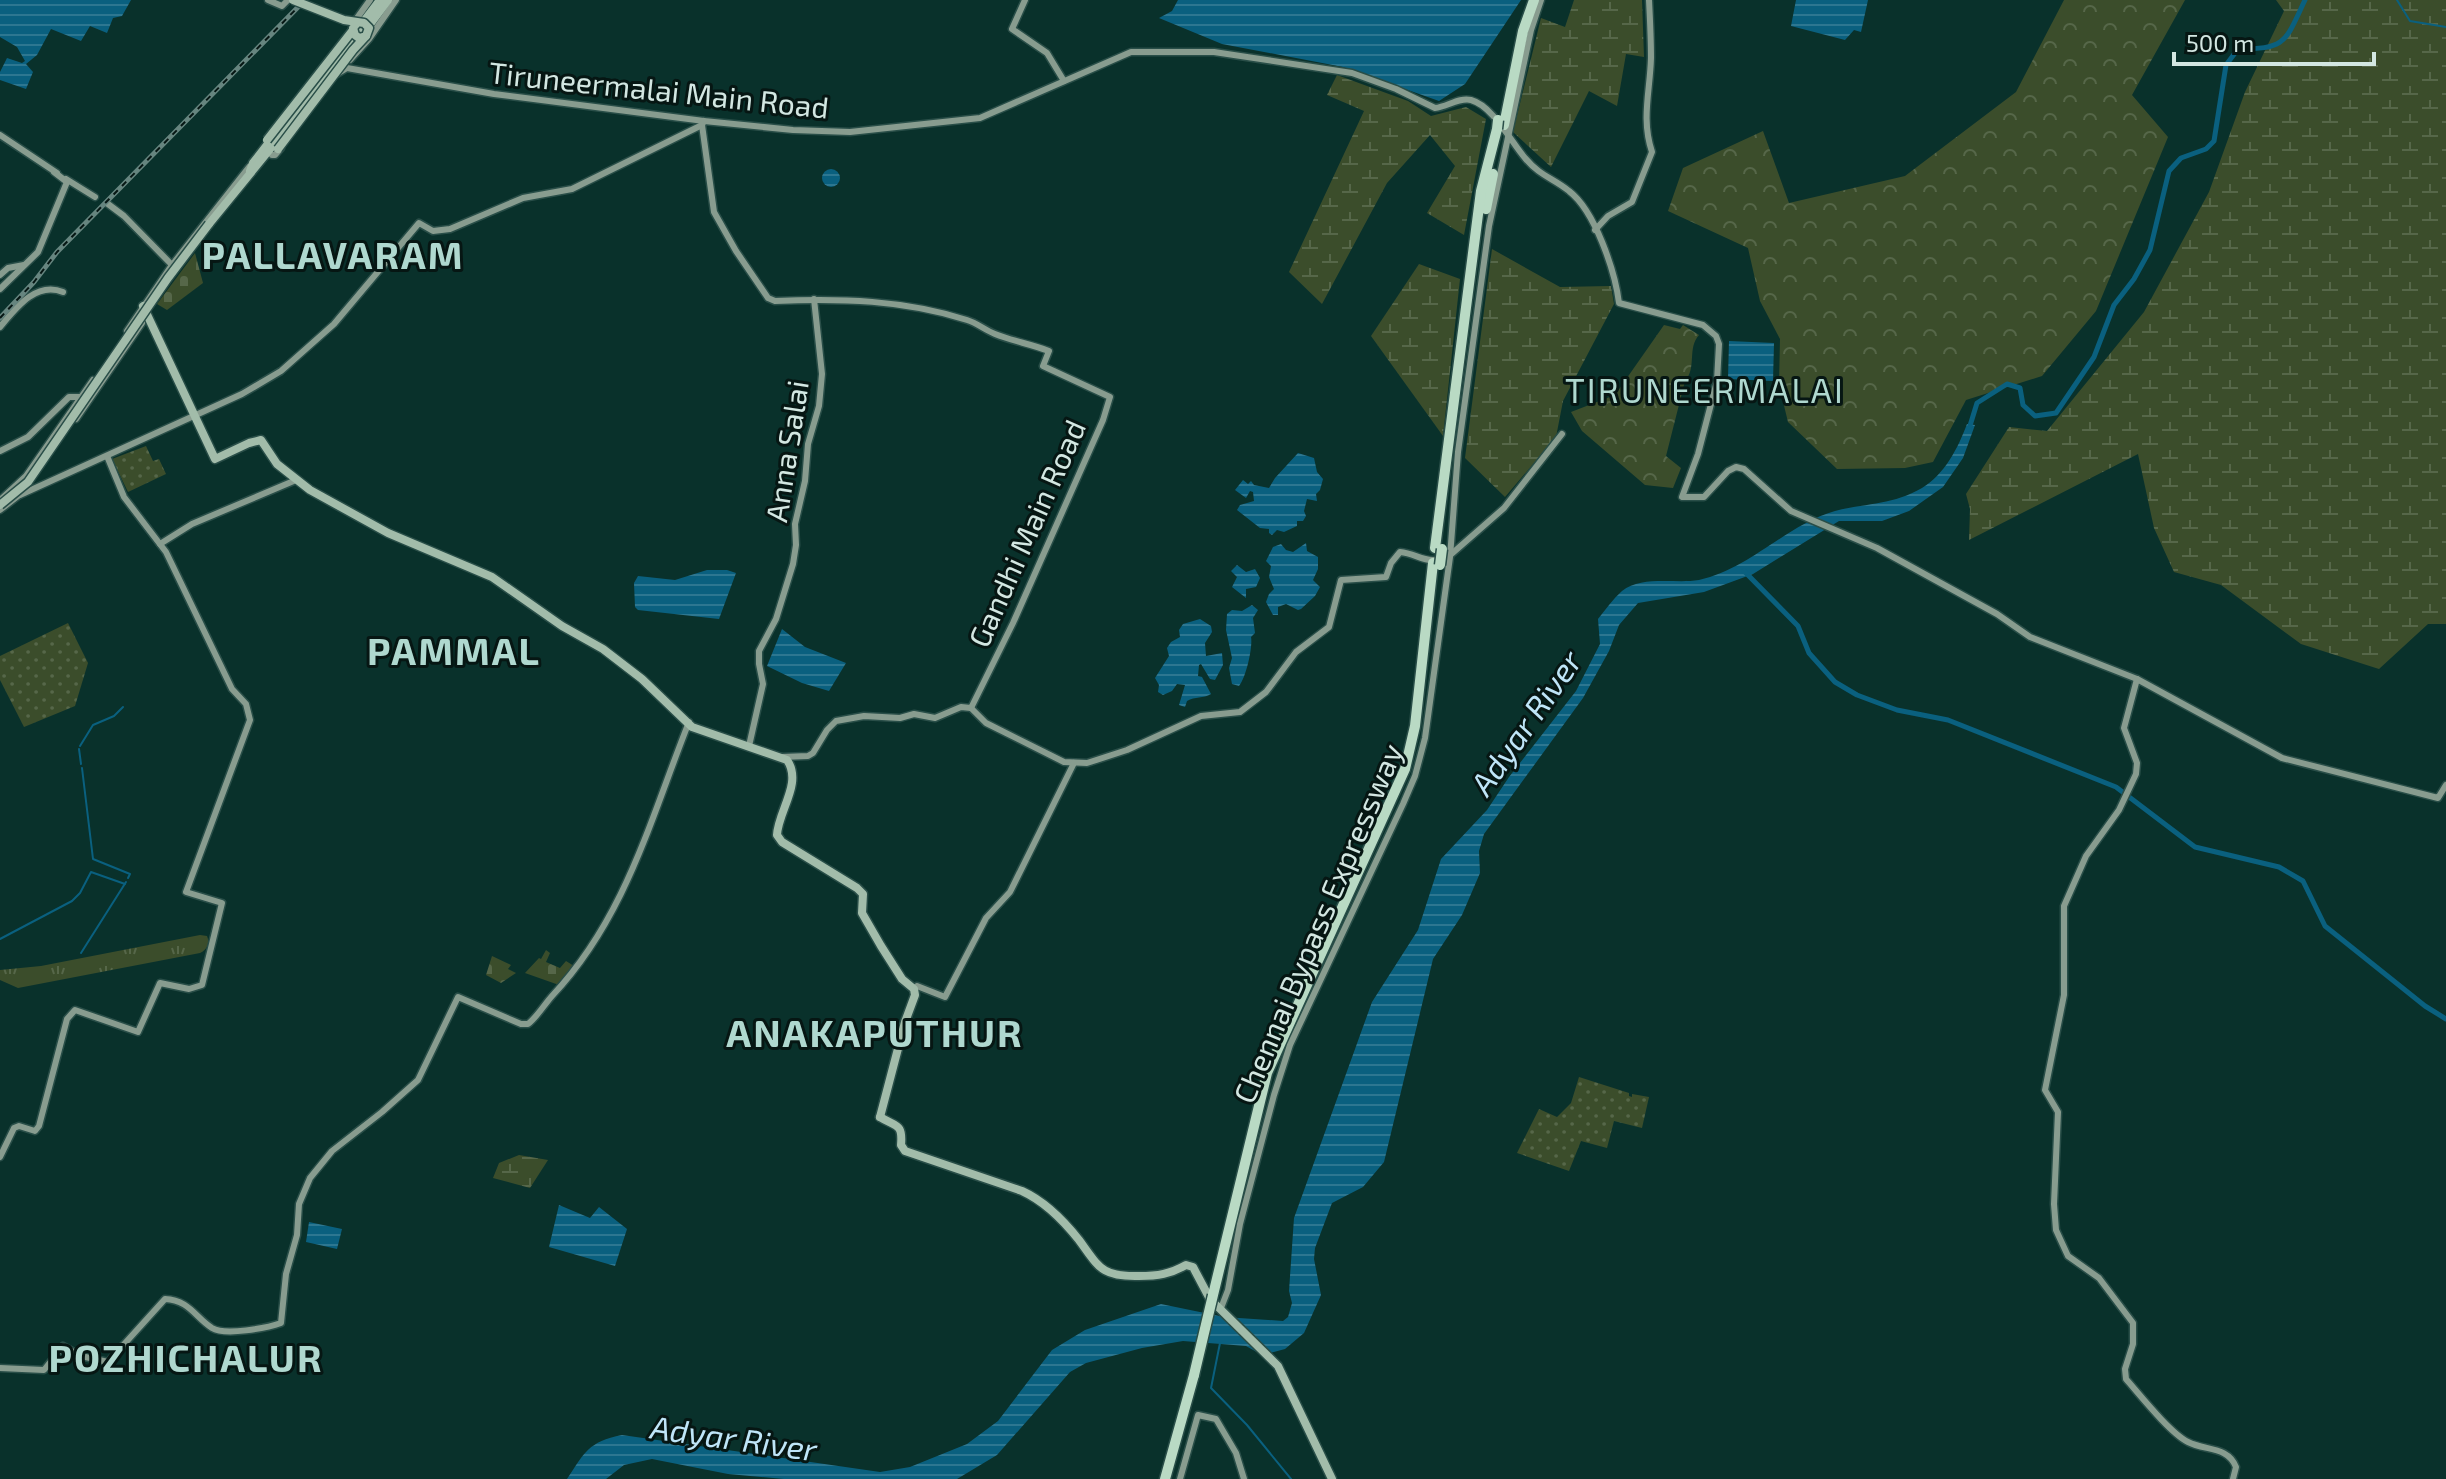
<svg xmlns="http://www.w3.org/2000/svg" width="2446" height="1479" font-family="'Exo 2',sans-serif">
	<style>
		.grass { fill: url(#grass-tufts) }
		.forest { fill: url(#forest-crowns) }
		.wetland { fill: url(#wetland-marsh) }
		.cemetery { fill: url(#cemetery-stones) }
		.park { fill: url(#park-dots) }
		.water { fill: url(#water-rules) }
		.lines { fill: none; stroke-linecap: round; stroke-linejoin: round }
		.stream { stroke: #0a607f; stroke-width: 2 }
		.river { stroke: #0a607f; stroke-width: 5 }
		.secondary-casing { stroke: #294e48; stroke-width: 9 }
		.primary-casing { stroke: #294e48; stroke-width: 11 }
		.highway-casing { stroke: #294e48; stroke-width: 13 }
		.secondary { stroke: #889c8f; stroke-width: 6 }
		.primary { stroke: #a2bcaa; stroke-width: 8 }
		.highway { stroke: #b9dac4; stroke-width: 10 }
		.rail-casing { stroke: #66857f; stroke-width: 5 }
		.rail { stroke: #061613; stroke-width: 2; stroke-dasharray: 6; stroke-linecap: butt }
		.primary-bridge-casing { stroke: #294e48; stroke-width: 11; stroke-linecap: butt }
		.highway-bridge-casing { stroke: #294e48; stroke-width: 13; stroke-linecap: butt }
		.primary-bridge { stroke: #a2bcaa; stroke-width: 8 }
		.highway-bridge { stroke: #b9dac4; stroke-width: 10 }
		.labels { text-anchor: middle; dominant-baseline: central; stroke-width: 6; stroke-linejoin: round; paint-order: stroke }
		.street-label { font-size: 30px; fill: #d3e7e2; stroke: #061613 }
		.water-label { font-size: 32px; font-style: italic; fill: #bfe5f8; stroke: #061613 }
		.quarter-label { font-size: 34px; letter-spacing: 2px; fill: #afd8cf; stroke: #061613 }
		.district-label { font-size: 38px; font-weight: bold; letter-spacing: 2px; fill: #afd8cf; stroke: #061613 }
	</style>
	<defs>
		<pattern id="grass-tufts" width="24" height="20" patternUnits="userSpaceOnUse" patternTransform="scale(2)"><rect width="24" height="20" fill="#3b4d2b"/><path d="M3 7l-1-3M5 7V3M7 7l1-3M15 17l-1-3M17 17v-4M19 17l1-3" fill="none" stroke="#566749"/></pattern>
		<pattern id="forest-crowns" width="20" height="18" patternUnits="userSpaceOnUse" patternTransform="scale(2)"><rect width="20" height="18" fill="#3b4d2b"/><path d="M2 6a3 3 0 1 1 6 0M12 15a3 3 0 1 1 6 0" fill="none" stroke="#566749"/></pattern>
		<pattern id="wetland-marsh" width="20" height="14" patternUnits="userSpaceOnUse" patternTransform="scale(2)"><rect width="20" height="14" fill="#3b4d2b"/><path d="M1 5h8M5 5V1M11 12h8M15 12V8" fill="none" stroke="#566749"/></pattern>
		<pattern id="cemetery-stones" width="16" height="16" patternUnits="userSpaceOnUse" patternTransform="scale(2)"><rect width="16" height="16" fill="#3b4d2b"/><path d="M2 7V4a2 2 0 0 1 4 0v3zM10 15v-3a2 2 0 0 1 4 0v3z" fill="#566749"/></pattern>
		<pattern id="park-dots" width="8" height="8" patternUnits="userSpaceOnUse" patternTransform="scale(2)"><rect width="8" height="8" fill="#3b4d2b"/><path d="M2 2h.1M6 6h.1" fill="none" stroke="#566749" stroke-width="1.8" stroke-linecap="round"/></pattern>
		<pattern id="water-rules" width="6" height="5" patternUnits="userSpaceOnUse" patternTransform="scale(2)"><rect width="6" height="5" fill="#0a607f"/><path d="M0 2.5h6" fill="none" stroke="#2d7791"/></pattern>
	</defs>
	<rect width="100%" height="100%" fill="#09312b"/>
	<path class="grass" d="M200,935L207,936C210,943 207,950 200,953L18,988L0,980V970L41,966Z"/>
	<g class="forest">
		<polygon points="2064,0 2185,0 2132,95 2168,137 2096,311 2042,376 1966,400 1933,462 1905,468 1837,469 1788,422 1779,385 1780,339 1760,301 1748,248 1668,211 1683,168 1763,131 1789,203 1905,176 2016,92"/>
		<path d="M1664,325L1680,329L1683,325L1699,335C1687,348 1697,368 1685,381L1666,456L1681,468L1673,488L1645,485L1582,431L1571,412L1615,395Z"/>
	</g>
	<g class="wetland">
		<polygon points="1574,0 1642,0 1644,57 1626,54 1617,106 1589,91 1551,167 1513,132 1541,18 1565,27"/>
		<polygon points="2276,0 2446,0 2446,624 2428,624 2379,669 2301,644 2221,585 2174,572 2154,528 2138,454 1969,540 1970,509 1966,494 2009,427 2047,431 2144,312 2209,192 2245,92 2284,11"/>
		<polygon points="1337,75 1408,101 1431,116 1466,107 1486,119 1464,235 1427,213 1455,166 1430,135 1387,183 1322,304 1289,272 1364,111 1327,95"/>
		<polygon points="1492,249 1560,287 1611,286 1614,304 1563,401 1556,437 1505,497 1465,458"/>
		<polygon points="1419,264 1460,279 1443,436 1371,336"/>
		<polygon points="519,1155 548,1160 530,1188 493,1178 499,1163"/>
	</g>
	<g class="cemetery">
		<polygon points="195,253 203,283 167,310 157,304"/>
		<polygon points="546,950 550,953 546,962 560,968 566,961 574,966 559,985 525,973 539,958 541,959"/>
		<polygon points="492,956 511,965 508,969 516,973 501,983 486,975"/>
	</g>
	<g class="park">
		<polygon points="146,446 153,461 159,459 166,474 128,492 112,459"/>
		<polygon points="68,623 88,663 75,706 24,727 0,680 0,656"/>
		<polygon points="1579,1077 1629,1093 1629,1096 1632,1097 1632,1094 1649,1097 1642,1128 1614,1121 1607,1148 1581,1141 1569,1171 1517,1153 1539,1109 1557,1117 1571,1103"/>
	</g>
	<g class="water">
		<polygon points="0,0 131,0 122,16 113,18 107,33 90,26 81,41 51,29 37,55 26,64 33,72 26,89 0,80 0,72 7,58 22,63 25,61 17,47 0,37"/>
		<polygon points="1178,0 1521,0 1465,84 1439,101 1343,67 1222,44 1159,18 1172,11"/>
		<polygon points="1796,0 1868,0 1861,32 1854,30 1845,40 1791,26"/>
		<circle cx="831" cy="178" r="9"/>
		<polygon points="1729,341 1774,343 1773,381 1728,379"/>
		<path d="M1967,424L1975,425L1963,458L1943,487L1909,511L1882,521H1839L1753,574L1704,592L1638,603L1619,625L1609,651L1583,698L1484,834L1479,851L1480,873L1462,915L1433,959L1384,1162L1363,1187L1332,1203L1315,1248L1314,1259L1321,1295L1304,1333L1285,1349L1262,1355L1246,1346L1183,1341L1142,1348L1086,1363L1070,1372L997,1455L957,1479H784L728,1474L652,1459L624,1465L606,1479H567C585,1452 588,1442 622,1435L880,1472L910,1467L967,1444L998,1421L1052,1350L1085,1330L1161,1304L1224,1317L1283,1321L1288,1317L1292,1303L1289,1291L1294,1218L1372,1002L1418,930L1441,859L1487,810L1509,777L1576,691L1600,644L1598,619C1606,609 1613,599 1622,591C1642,575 1676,584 1699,580C1750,569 1786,525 1835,511C1866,503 1893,505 1922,488C1945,474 1958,448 1967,424Z"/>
		<polygon points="1298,453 1314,458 1317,472 1323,479 1320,490 1316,494 1317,501 1307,499 1304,511 1306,516 1303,521 1297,521 1297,526 1284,532 1277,530 1272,535 1269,533 1269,529 1260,528 1237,510 1240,505 1254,501 1253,492 1250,491 1246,498 1235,490 1243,480 1248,484 1251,481 1254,485 1269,488 1275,478"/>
		<polygon points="1306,543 1307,551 1318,557 1318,569 1313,580 1320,587 1315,596 1301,609 1298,610 1286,604 1278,607 1278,615 1273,615 1266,602 1269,594 1274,589 1269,577 1271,566 1266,561 1273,547 1281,544 1286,550 1293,552"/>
		<polygon points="1237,565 1246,572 1255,569 1260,578 1256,587 1246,589 1246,598 1232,587 1237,577 1231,571"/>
		<polygon points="707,570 727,570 736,573 719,619 638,610 635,607 634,583 638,576 675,580"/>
		<path d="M1252,605L1258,610L1253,618L1255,633L1251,637C1253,647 1246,678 1239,686L1232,684L1229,668L1232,658L1226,630L1227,614L1232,610L1242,611Z"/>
		<path d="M1200,619L1211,626L1212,632L1205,643L1206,656L1222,653L1223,665L1215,680L1210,679L1201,664L1199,665L1198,676L1202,677L1211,694C1203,699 1195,696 1187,701L1185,707L1179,705L1185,685L1177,684L1172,691L1163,695L1158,692L1159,685L1155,678L1169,656L1167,648L1171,642L1180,637L1179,630L1183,624Z"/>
		<polygon points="782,629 805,647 846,663 829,691 802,683 767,666"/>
		<polygon points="559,1205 590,1218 599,1207 627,1229 615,1266 549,1247"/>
		<polygon points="309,1222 342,1229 337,1249 306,1242"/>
	</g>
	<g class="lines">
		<g class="stream">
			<polyline points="2397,0 2410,21 2446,27"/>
			<polyline points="80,746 93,725 114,716 123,707"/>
			<polyline points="79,749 81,764"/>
			<polyline points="82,768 93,859 130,874 128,878"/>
			<polyline points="0,939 72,901 80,893 91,872 125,884"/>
			<polyline points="81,953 126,882"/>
			<polyline points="1220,1343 1211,1388 1247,1425 1291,1479"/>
		</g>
		<g class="river">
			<path d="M1969,429L1977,403L2007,384L2020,388L2023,405L2035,416L2056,413L2094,357L2114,305L2134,279L2150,250L2169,171L2181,158L2206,149L2214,141L2226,65L2238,49C2287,49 2285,42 2305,0"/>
			<polyline points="1744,571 1798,626 1809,653 1835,682 1857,695 1897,710 1948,720 2116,787 2195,847 2279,867 2303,881 2325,926 2425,1006 2446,1019"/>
		</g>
		<defs>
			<g id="secondary">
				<polyline points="268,0 282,6 288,0"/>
				<polyline points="1025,0 1012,29 1047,53 1064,81"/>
				<polyline points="352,25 370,0"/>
				<polyline points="350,60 369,39 396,0"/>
				<path d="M337,74L347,68L494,94L704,121L793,130L850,132L980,118L1131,52H1214L1352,73L1396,89L1435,108C1447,107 1459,97 1471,100C1493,106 1511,142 1525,158C1540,176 1553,178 1569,191C1595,211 1615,271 1619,303L1703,325L1716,336L1719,344L1717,381L1698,454L1682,497H1704L1728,471L1736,467L1744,469L1791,511L1877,548L1997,614L2030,637L2137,679L2282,758L2438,798L2446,785"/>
				<path d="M704,121L702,125L714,212L736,251L768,298L775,301C840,298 905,300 967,320C977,323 985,330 995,334C1012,341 1031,344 1049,351L1043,366L1110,397L1103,420L1013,623L971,708"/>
				<polyline points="0,135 57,173"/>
				<polyline points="272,155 275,155 281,148"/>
				<polyline points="66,179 95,197"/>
				<polyline points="108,204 124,216 172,265"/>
				<path d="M1595,230L1608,216L1632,202L1652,152C1641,119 1650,92 1651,58C1651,39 1650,19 1649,0"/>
				<polyline points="0,275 8,268 24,265"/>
				<polyline points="0,289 38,252 67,182 54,172"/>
				<path d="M0,327C16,308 36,281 63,292"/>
				<polyline points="127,331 172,265 249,167"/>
				<polyline points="76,419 142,323"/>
				<polyline points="0,451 28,437 69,397 85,397"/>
				<polyline points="20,495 242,394 281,371 334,324 419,223 433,231 450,229 523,198 572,189 702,125"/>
				<polyline points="0,500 26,476 93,380"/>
				<polyline points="0,510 22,493"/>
				<polyline points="160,544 192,524 296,480"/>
				<polyline points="1448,557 1504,508 1562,434"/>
				<path d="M2137,679L2124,728L2137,763L2136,774L2119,810L2086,856L2064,906V995L2045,1090L2058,1112L2054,1204L2056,1230L2068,1256L2099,1278L2133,1323V1344L2125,1369L2126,1379C2140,1395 2170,1433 2188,1442C2205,1451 2228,1446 2236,1467L2233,1479"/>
				<polyline points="749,746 763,684 759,664 759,651 776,619 793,564 796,545 795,524 805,481 808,444 819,406 822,374 814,299"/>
				<path d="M782,757L808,756L813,753L827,730L836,721L864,716L900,718L914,714L935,718L961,707L971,708L986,723L1064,762L1087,763L1127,750L1201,716L1240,712L1266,692L1296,652L1329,627L1341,580L1386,577L1391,563L1400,552C1414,553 1422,561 1434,560"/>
				<polyline points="914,989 917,986 945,997 986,918 1010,892 1074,763"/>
				<polyline points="0,1157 14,1128 19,1126 35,1131 39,1126 67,1019 75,1010 138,1032 160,983 189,989 202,985 222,903 186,892 250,720 246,704 232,689 166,552 124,497 107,456"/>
				<polyline points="1221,1308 1228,1290 1240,1224 1274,1095 1290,1045 1403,804 1415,776 1425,738 1450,557 1458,452 1489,226 1531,30 1541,0"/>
				<path d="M0,1368L44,1370L63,1346L81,1356L108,1362L165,1299C189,1300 195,1317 212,1328C225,1336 267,1328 281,1323L286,1274L297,1235L299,1204L310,1178L332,1151L382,1112L418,1080L458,997L521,1024H528C537,1017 544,1005 552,996C626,917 650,820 689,722"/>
				<polyline points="1180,1479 1198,1415 1216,1419 1236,1453 1244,1479"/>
			</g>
			<g id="primary">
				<polyline points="365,31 388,0"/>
				<polyline points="310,92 380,0"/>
				<polyline points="250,171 253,163 274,136"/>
				<polyline points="209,224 319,89"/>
				<path d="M143,306L215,459L249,443L261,440L277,464L310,490L388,533L492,577L562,626L603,649L642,679L692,727L787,760C803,783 778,811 777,835L782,842L857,888L863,894L862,913L881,946L902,979L914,989L915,995L905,1022L880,1117"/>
				<path d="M880,1117C896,1127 903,1123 901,1145L905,1151L1022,1191C1044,1201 1064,1221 1079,1240C1099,1267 1101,1277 1139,1276C1158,1276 1170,1274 1186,1265L1193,1267L1210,1299L1278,1366L1332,1479"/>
			</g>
			<g id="highway">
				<polyline points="1504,125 1523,31 1534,0"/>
				<polyline points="1486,209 1493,174"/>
				<polyline points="1435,548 1481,191 1497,129"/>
				<polyline points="1213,1295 1267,1073 1405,769 1415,726 1433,563"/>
				<polyline points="1165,1479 1194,1375"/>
			</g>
		</defs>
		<use href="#secondary" class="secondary-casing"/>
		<use href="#primary" class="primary-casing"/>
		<use href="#highway" class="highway-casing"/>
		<use href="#secondary" class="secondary"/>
		<use href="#primary" class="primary"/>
		<use href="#highway" class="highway"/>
		<defs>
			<polyline id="rail" points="0,318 34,282 57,252 305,0"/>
		</defs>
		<use href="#rail" class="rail-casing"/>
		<use href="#rail" class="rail"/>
		<defs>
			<g id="primary-bridge">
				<polyline points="293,0 344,20 364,23 369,28 366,36 359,38 355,35 353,28 357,23"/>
				<polyline points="267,140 353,30"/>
				<polyline points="278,149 353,50 366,36"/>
				<polyline points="0,505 28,482 168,278 209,224"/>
			</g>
			<g id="highway-bridge">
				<polyline points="1497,129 1498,120"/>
				<polyline points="1440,565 1442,549"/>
				<polyline points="1194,1375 1213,1295"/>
			</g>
		</defs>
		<use href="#primary-bridge" class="primary-bridge-casing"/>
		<use href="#highway-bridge" class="highway-bridge-casing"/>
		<use href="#primary-bridge" class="primary-bridge"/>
		<use href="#highway-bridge" class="highway-bridge"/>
	</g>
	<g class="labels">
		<g class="street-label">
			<text transform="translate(659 89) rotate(6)">Tiruneermalai Main Road</text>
			<text transform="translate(786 451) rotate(-81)">Anna Salai</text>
			<text transform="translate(1026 533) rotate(-66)">Gandhi Main Road</text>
			<text transform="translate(1317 923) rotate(-67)">Chennai Bypass Expressway</text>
		</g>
		<g class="water-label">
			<text transform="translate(1525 722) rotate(-55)">Adyar River</text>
			<text transform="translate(734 1437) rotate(8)">Adyar River</text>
		</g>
		<g class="quarter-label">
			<text x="1705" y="389">TIRUNEERMALAI</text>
		</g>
		<g class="district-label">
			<text x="333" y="254">PALLAVARAM</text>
			<text x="454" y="650">PAMMAL</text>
			<text x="875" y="1032">ANAKAPUTHUR</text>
			<text x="186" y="1357">POZHICHALUR</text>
		</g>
	</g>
	<path d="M2174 52v12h200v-12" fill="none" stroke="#d3e7e2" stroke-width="4"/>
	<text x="2186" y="52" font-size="24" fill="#d3e7e2" stroke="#061613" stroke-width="6" paint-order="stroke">500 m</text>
</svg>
